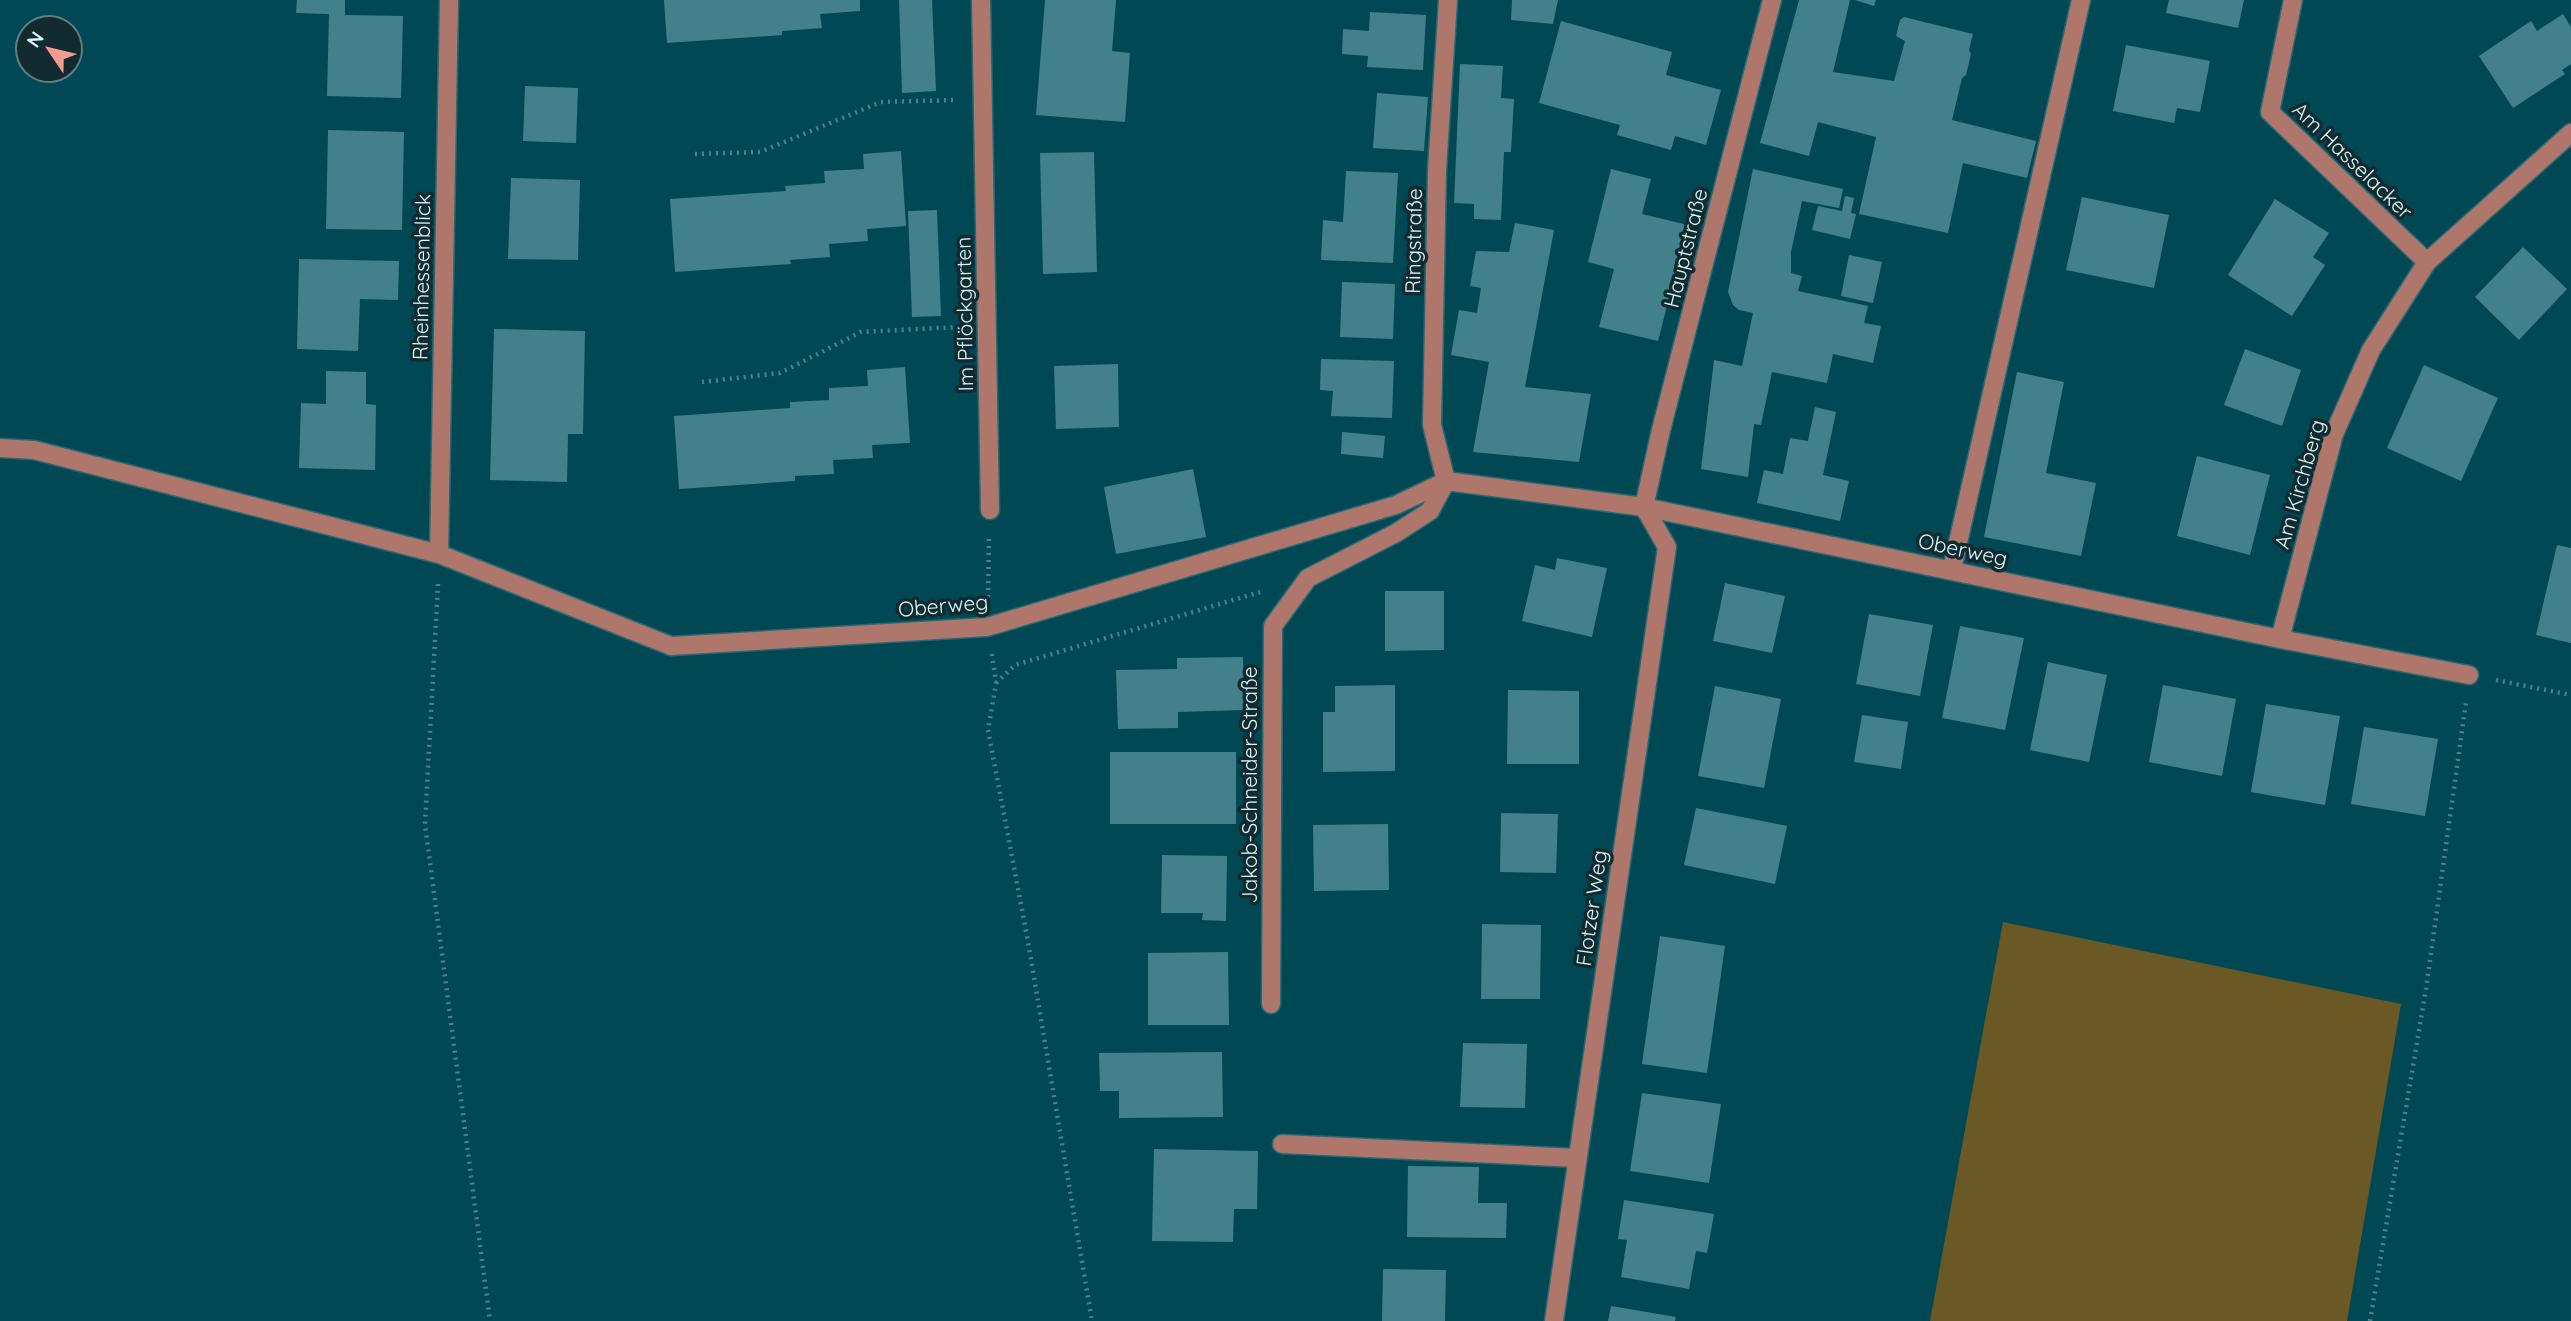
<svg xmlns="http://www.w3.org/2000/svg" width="2571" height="1321" font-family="Quicksand,sans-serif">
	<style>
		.green { fill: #6a5925 }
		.building { fill: #42808c }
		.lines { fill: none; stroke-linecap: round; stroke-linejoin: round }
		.minor-casing { stroke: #276873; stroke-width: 21 }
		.path { stroke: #49848d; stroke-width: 4.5; stroke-dasharray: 2 5; stroke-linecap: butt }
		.minor { stroke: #af766b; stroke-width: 18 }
		.labels { text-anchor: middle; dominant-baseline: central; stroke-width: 7; stroke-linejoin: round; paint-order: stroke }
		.street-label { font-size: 21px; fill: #d9f8fe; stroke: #122b30 }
	</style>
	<rect width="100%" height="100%" fill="#004954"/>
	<polygon class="green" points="2003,922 2401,1004 2347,1321 1930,1321"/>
	<g class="building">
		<polygon points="297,0 345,0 345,15 403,16 401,98 327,96 329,14 296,13"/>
		<polygon points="664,0 860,0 860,11 820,14 822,28 782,31 782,35 667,43"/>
		<polygon points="899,0 932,0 936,91 902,93"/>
		<polygon points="1045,0 1116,0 1112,51 1130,53 1125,122 1036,115"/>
		<polygon points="1512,0 1558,0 1553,24 1511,20"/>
		<polygon points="1799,0 1850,0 1833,72 1894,81 1905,41 1896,36 1900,20 1904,17 1973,34 1969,50 1971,54 1966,75 1962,78 1952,120 2036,141 2027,178 1963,163 1948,233 1859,214 1876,137 1818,122 1809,156 1760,143"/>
		<polygon points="1855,0 1876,0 1874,6"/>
		<polygon points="2169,0 2244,0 2238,28 2166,13"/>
		<polygon points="1370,12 1426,15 1423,70 1367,67 1368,56 1342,54 1343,29 1369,31"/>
		<polygon points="2563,14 2571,27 2571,64 2562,70 2565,74 2513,108 2479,56 2531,21 2537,31"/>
		<polygon points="1561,21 1672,52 1666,75 1721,90 1706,145 1675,136 1671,150 1617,135 1620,125 1539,103"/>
		<polygon points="2126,45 2210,61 2200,112 2177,108 2174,123 2113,111"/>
		<polygon points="1460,64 1503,66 1501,98 1514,99 1511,152 1504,152 1501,220 1474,219 1474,204 1454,203"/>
		<polygon points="525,86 578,88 576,143 523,141"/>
		<polygon points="1377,93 1428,97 1424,151 1373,148"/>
		<polygon points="328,130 404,132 402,230 326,229"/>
		<polygon points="901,151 906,226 867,229 868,241 829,244 830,257 790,260 791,264 675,272 670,199 786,191 785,186 825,183 824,171 864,169 863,154"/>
		<polygon points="1094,152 1097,272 1043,274 1040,153"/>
		<polygon points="1611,169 1651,179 1642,214 1688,225 1658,341 1599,327 1614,269 1588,262"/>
		<polygon points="1753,169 1843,189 1839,208 1802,201 1791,252 1791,273 1802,276 1798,291 1868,306 1864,323 1881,326 1873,363 1833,354 1827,383 1772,372 1761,425 1754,424 1748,477 1701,469 1714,360 1742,366 1753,313 1739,310 1733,305 1728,292"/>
		<polygon points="1346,171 1398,173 1393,263 1321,260 1323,220 1343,222"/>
		<polygon points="511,178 580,180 578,260 508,259"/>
		<polygon points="1845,196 1854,198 1851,213 1856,214 1850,239 1812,230 1818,206 1842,211"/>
		<polygon points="2082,197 2169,215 2154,288 2066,270"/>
		<polygon points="2275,199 2329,233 2313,257 2325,265 2292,316 2228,275"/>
		<polygon points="937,210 941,316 912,317 908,211"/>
		<polygon points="1515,223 1554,230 1525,387 1591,394 1579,462 1473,452 1489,362 1451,355 1459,310 1477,313 1481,288 1470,286 1476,251 1509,252"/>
		<polygon points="2523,247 2567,289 2519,340 2475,297"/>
		<polygon points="1849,255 1882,262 1873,303 1841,296"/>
		<polygon points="299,259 399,261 398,300 360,299 358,351 297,349"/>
		<polygon points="1342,282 1395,284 1393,339 1340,337"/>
		<polygon points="494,329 585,331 583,434 568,434 567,482 490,480"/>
		<polygon points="2245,349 2301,370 2282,426 2224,405"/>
		<polygon points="1321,359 1394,361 1392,418 1331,416 1333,391 1320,390"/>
		<polygon points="1118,364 1119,427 1056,429 1054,366"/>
		<polygon points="2424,365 2498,398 2461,481 2387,448"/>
		<polygon points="905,367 910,443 872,445 873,458 833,460 834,474 795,476 795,481 679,489 674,416 790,408 790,402 829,400 829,388 868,386 867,370"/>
		<polygon points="326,371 366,372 366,404 376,405 375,470 299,468 301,403 326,404"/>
		<polygon points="2017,372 2064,382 2046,473 2096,483 2081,556 1984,537"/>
		<polygon points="1815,407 1836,412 1823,475 1849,481 1840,521 1757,503 1764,470 1783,474 1790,438 1808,441"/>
		<polygon points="1342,432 1385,436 1383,458 1341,454"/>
		<polygon points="2197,456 2270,475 2250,555 2177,536"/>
		<polygon points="1193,469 1206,537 1116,554 1104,487"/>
		<polygon points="2557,545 2571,548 2571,643 2536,635"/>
		<polygon points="1557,558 1607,568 1592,637 1522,621 1535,565 1555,570"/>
		<polygon points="1725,583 1785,596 1772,653 1713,641"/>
		<polygon points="1385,591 1444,591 1444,650 1385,651"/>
		<polygon points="1869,614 1933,625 1920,696 1856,684"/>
		<polygon points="1960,626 2024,638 2005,730 1942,718"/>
		<polygon points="1243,657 1244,710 1178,712 1178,728 1118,729 1116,670 1177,669 1177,658"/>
		<polygon points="2048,662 2107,675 2089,762 2030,750"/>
		<polygon points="1395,685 1395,771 1323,772 1323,712 1335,712 1335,686"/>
		<polygon points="2163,685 2236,699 2222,776 2149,762"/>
		<polygon points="1715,686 1781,699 1764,788 1698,776"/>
		<polygon points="1508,690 1579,691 1579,764 1507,764"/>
		<polygon points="2266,704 2340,716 2325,805 2251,792"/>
		<polygon points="1862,715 1908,722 1901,769 1854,762"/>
		<polygon points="2364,727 2438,739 2425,816 2351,804"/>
		<rect x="1110" y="752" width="126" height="72"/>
		<polygon points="1696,808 1787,826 1775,884 1684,865"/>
		<polygon points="1501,813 1558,814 1556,873 1500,872"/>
		<polygon points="1388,824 1389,890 1314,891 1313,825"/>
		<polygon points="1162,855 1227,856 1226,921 1202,920 1203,913 1161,913"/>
		<polygon points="1482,924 1541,925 1540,999 1481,999"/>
		<polygon points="1660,936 1725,946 1707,1073 1642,1064"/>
		<polygon points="1228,952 1229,1025 1148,1025 1148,953"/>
		<polygon points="1463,1043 1527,1044 1525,1108 1460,1107"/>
		<polygon points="1222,1052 1223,1117 1119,1118 1119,1091 1100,1091 1099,1053"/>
		<polygon points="1642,1093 1721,1104 1709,1183 1630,1171"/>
		<polygon points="1154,1149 1258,1151 1257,1209 1234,1209 1233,1242 1152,1241"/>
		<polygon points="1408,1166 1479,1167 1478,1203 1507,1203 1506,1238 1407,1237"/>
		<polygon points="1624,1200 1714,1214 1707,1253 1696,1251 1689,1289 1621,1277 1627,1240 1618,1239"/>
		<polygon points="1383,1269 1446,1270 1445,1321 1382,1321"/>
		<polygon points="1611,1306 1676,1317 1675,1321 1608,1321"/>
	</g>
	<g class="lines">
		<defs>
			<g id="minor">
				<polyline points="981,0 990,510"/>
				<polyline points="2293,0 2270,112 2427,262"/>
				<polyline points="0,448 34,450 439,554 671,646 987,627 1396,505 1446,481 1644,507 2280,639 2469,675"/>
				<polyline points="439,554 449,0"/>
				<polyline points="1952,569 2081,0"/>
				<polyline points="2280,639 2334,434 2371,350 2427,262 2571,133"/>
				<polyline points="1271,1004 1273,626 1308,578 1396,533 1430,511 1446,481 1432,425 1437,170 1448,0"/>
				<polyline points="1282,1144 1577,1158"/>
				<polyline points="1554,1321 1667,547 1644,507 1661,430 1772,0"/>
			</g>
		</defs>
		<use href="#minor" class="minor-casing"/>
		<g class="path">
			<polyline points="695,154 760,152 881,102 954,100"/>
			<polyline points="702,382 780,373 861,332 958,327"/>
			<polyline points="438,584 425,824 490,1321"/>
			<polyline points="988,597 989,536"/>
			<polyline points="992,654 996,683 988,730 1027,936 1092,1321"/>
			<polyline points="2496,680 2571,695"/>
			<polyline points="996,683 1015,665 1260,592"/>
			<polyline points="2370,1321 2426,989 2466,702"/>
		</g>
		<use href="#minor" class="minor"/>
	</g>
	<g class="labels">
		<g class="street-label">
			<text transform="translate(2353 160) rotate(44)">Am Hasselacker</text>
			<text transform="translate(1413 241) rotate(-89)">Ringstraße</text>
			<text transform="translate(1685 248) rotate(-76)">Hauptstraße</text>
			<text transform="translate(421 277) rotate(-89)">Rheinhessenblick</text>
			<text transform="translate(964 314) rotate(-91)">Im Pflöckgarten</text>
			<text transform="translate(2299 484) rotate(-74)">Am Kirchberg</text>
			<text transform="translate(1963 549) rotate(12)">Oberweg</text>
			<text transform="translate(943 605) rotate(-5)">Oberweg</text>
			<text transform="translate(1249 785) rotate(-90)">Jakob-Schneider-Straße</text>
			<text transform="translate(1591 908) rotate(-82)">Flotzer Weg</text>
		</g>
	</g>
	<g transform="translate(49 49) rotate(305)"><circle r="33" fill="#122b30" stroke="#627d82" stroke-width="2"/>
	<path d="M0-5L12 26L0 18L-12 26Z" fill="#f49d8d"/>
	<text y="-10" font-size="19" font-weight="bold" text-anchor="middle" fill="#d9f8fe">N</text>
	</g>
</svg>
